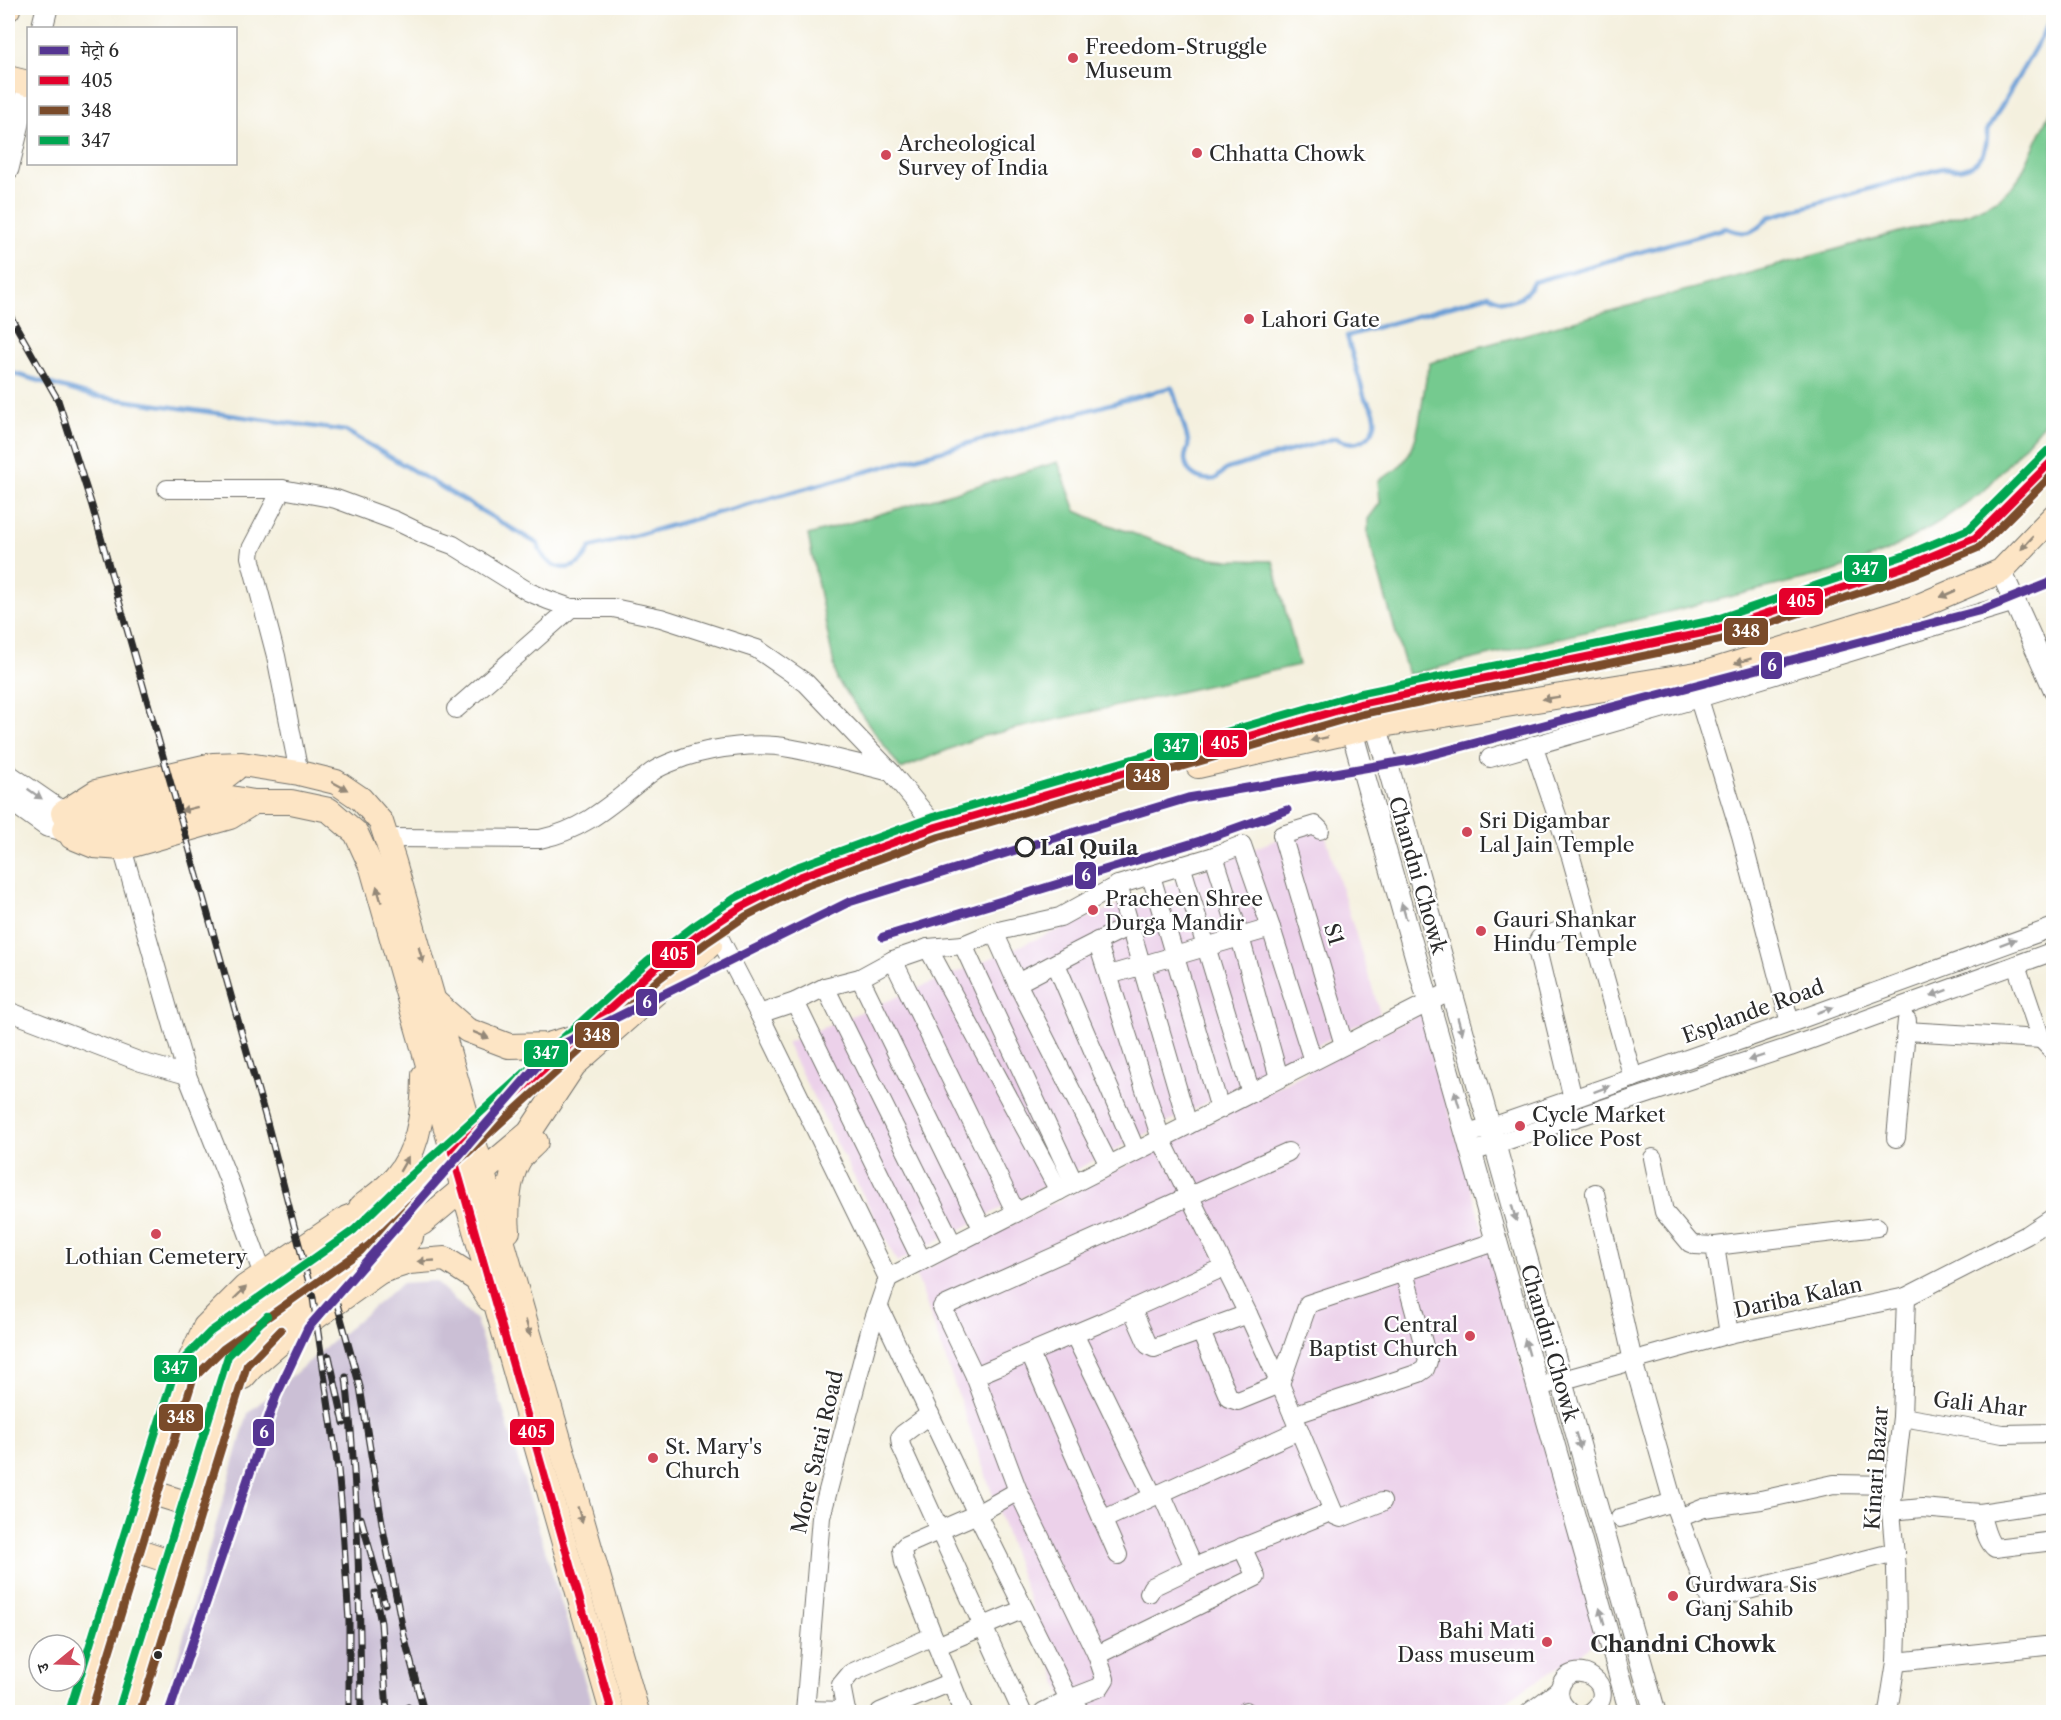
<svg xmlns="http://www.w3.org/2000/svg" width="2061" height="1720" font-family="'Libre Caslon Text','Noto Serif Devanagari',serif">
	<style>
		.built { fill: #ecd1ea }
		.industrial { fill: #cbbfd5 }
		.green { fill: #74ca8f; stroke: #507a5d; stroke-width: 1.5 }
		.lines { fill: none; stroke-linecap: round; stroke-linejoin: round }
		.stream { stroke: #699dd5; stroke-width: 4.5 }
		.minor-casing { stroke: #71706a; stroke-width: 20 }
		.tertiary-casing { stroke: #71706a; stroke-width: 23 }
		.secondary-casing { stroke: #71706a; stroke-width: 26 }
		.minor { stroke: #fff; stroke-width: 18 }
		.tertiary { stroke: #fff; stroke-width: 21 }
		.secondary { stroke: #fde5c5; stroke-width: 24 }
		.rail-casing { stroke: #2b2b2b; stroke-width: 7 }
		.rail { stroke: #fff; stroke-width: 4.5; stroke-dasharray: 14; stroke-linecap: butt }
		.bus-1-casing { stroke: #fff; stroke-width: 12 }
		.bus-2-casing { stroke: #fff; stroke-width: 12 }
		.bus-3-casing { stroke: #fff; stroke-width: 12 }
		.bus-1 { stroke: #e4002b; stroke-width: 8 }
		.bus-2 { stroke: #7a4b2a; stroke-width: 8 }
		.bus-3 { stroke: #00a651; stroke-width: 8 }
		.metro-1-casing { stroke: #fff; stroke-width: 14 }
		.metro-1 { stroke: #553592; stroke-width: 9 }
		.oneway { fill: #948878 }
		.oneway2 { fill: #a0a0a0 }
		.poi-dot { fill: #d1495b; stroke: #fff; stroke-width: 2 }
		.stop-dot { fill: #fff; stroke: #2b2b2b; stroke-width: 3 }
		.bus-dot { fill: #2b2b2b; stroke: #fff; stroke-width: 2 }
		.labels { text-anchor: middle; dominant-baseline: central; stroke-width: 4.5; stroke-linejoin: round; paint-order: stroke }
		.poi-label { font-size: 21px; fill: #2b2b2b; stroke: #fff; text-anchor: start }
		.stop-label { font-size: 21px; font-weight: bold; fill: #2b2b2b; stroke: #fff; text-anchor: start }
		.street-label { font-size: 21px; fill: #2b2b2b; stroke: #fff }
		.neighbourhood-label { font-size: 22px; font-weight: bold; fill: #2b2b2b; stroke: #fff }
		.line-badge { stroke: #fff; stroke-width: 2 }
		.badge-label { font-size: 16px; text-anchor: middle; font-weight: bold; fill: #fff }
	</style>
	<rect width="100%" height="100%" fill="#fff"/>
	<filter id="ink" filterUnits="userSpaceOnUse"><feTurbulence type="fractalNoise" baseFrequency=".0167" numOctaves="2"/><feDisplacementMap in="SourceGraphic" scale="12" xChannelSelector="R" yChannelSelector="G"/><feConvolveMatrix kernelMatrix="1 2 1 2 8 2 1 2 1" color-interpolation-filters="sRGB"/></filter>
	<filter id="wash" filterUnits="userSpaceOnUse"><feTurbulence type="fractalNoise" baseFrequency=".008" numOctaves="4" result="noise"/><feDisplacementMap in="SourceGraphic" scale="24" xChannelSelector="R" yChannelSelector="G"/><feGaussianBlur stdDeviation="1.35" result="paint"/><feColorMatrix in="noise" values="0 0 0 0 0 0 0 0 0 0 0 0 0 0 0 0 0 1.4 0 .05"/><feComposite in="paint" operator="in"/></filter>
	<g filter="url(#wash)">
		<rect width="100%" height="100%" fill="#f4f0de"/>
		<g class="built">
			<polygon points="1321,821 1380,1013 897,1262 786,1043"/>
			<polygon points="1421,1013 1600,1640 1489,1712 1068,1712 916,1274"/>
		</g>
		<polygon class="industrial" points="435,1281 476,1320 594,1712 162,1712 248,1413 402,1283"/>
		<g class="green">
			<path d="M2053,107V413L1985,490L1939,522L1886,552L1832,572L1408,675L1368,536V519L1380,503L1378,481C1384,477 1392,473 1398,468C1425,443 1419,396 1430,363L1479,347L1969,213L1999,199L2018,180Z"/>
			<polygon points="1058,462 1076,511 1101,522 1196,556 1229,560 1273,561 1299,665 979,737 901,769 837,680 808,535"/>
		</g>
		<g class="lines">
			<path class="stream" d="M8,372L93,396L346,431L538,544C546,573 578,577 590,548L1172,387C1177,405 1184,423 1188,441C1190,447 1185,452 1185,459C1186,475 1201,481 1215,479L1227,469L1336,438C1365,455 1390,422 1365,399L1347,336L1489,295C1507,306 1524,302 1533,282L1726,228C1746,236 1754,234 1769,217L1943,168C1972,173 1988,159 1987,131L2054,15"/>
		</g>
	</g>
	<g filter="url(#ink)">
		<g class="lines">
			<defs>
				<g id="minor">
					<polyline points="167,489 282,489 336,499 396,521 423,534 453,545 529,592 548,600 571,608 613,608 661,618 757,649 806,683 891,772 936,827"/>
					<polyline points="282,489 251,549 250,557 276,656 299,773"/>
					<polyline points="1695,686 1741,835 1790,1023"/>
					<polyline points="456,709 571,608"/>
					<polyline points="1533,745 1571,857 1633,1078"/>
					<polyline points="1490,758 1699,698 2015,602"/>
					<polyline points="1320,830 1315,825 1282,835 1344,1045"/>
					<path d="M386,838L540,839C588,829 615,800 652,772C661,765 675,761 685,757C715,747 759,742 789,748C823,754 857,764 891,772"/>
					<polyline points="122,848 187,1075 231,1186 263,1275"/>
					<polyline points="1214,856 1240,937 1279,1078"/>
					<polyline points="1181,865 1251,1093"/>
					<polyline points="1151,876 1220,1109"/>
					<polyline points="1118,885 1188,1125"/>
					<polyline points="994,932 1017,983 1109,1165"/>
					<polyline points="719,937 759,1014"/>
					<polyline points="1097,941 1161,1139 1248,1314 1280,1384 1333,1511 1336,1516 1341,1518 1382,1502"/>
					<polyline points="963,945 1074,1183"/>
					<polyline points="928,948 1059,1191"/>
					<polyline points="893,960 1016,1213"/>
					<polyline points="1056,964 1136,1151"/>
					<polyline points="2016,965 2041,1039 2054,1052"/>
					<polyline points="1109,975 1271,928"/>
					<polyline points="860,978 983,1230"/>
					<path d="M1017,983C1055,964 1091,943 1130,926"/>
					<polyline points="825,987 953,1245"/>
					<polyline points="795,1002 922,1261"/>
					<polyline points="8,1011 141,1062 187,1075"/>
					<polyline points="1906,1031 2041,1039"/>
					<polyline points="1573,1099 1536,945 1540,938 1588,920"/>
					<polyline points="1466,1134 1489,1128 1790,1023 2054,927"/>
					<polyline points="1896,1138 1907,1020"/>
					<polyline points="1472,1152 1790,1047 2054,951"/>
					<polyline points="1653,1158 1664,1212 1690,1243 1695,1245 1715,1246 1729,1334"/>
					<polyline points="1595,1193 1633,1361 1673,1502 1710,1600 1895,1552"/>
					<polyline points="1715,1246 1877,1227"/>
					<polyline points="888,1278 759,1014 795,1002 825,987 860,978 893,960 928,948 963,945 994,932 1060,917 1118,885 1214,856 1242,845 1271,928 1313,1061"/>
					<polyline points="888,1278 1451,991"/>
					<polyline points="879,1307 977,1514 1069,1699 1081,1712"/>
					<polyline points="1132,1309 1148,1345 1154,1348 1248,1314"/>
					<polyline points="1201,1332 1229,1398 1238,1401 1280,1384 1308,1304 1497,1241"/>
					<polyline points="1074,1334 1153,1496"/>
					<polyline points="1030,1354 1118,1555"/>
					<polyline points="975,1376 1105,1321 1224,1267"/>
					<polyline points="1538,1387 1729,1334 1906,1297 2027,1235 2054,1217"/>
					<polyline points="930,1414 903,1434 900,1438 901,1446 1022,1712"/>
					<polyline points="1293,1415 1419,1373 1425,1369 1428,1361 1404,1272"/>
					<polyline points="1902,1417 2003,1434 2054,1433"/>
					<polyline points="1161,1493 1194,1567"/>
					<polyline points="1891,1511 1922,1508 1980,1513 2054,1502"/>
					<path d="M1980,1513C1984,1524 1986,1541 1995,1548L2054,1541"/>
					<polyline points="1620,1518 1673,1502"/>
					<polyline points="1679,1518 1704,1508 1761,1500 1834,1484 1894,1485"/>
					<polyline points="1102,1520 1299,1430"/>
					<polyline points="1149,1593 1152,1587 1194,1567 1333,1511"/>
					<polyline points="937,1646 1024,1609"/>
					<polyline points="1097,1655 1018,1491 975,1376 942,1307 1288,1152"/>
					<polyline points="1896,1662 2054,1645"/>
					<polyline points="805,1710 846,1711 847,1712"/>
					<polyline points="846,1711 841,1685 851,1673 933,1636"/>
					<polyline points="1246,1711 1246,1712"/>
					<polyline points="805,1712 821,1517 870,1331 888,1278"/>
					<polyline points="880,1712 951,1682"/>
					<polyline points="963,1712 904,1562 902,1549 906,1545 977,1514 1018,1491"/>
					<polyline points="1043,1712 1069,1699 1100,1687 1105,1679 1097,1655 1256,1577 1242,1547"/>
					<polyline points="1530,1712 1559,1690"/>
					<path d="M1570,1712C1562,1705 1557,1698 1560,1687C1572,1653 1624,1687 1591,1712"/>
					<polyline points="1888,1712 1896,1662 1897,1631 1896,1568 1891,1511 1902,1417 1906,1297"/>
				</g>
				<g id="tertiary">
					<polyline points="42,28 47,8"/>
					<polyline points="8,169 28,86"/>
					<polyline points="2001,571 2054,689"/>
					<polyline points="1367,714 1376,726 1389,770 1655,1712"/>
					<polyline points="1356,717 1352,732 1630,1712"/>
					<polyline points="8,775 63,813"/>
					<polyline points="8,798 47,826 64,830"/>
				</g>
				<g id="secondary">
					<polyline points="8,9 8,8"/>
					<polyline points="8,78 28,83"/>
					<polyline points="1198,766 1376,726 1709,672 1912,609 2001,571 2054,516"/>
					<polyline points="63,813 96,792 213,765 242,764 299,773 336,782 361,799 381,822 394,862 637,1712"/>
					<polyline points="65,813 105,812 222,779 235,769"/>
					<polyline points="64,830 118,828 231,798 254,802 291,802 329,810 356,833 372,868 612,1712"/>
					<polyline points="72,837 94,846 122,848 230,817 254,802"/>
					<polyline points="434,1001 467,1030 509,1046 548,1045 575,1037"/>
					<path d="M361,1207C372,1198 387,1188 396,1177C419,1150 424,1110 424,1075"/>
					<path d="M508,1231C506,1210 508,1178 519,1160C523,1153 531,1148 536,1142"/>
					<polyline points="381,1271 409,1262 445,1259 476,1279 489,1299"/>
					<polyline points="191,1358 205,1327 245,1287 347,1218 392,1201"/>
					<polyline points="243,1377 251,1368 281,1342 381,1271 411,1237"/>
					<polyline points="147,1491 192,1505"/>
					<polyline points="130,1548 175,1563"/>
					<polyline points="80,1712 184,1374 216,1341 361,1238 402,1198 653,970 700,934 741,907 799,877 936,827 1360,704 1717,630 1910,565 1975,538 2054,458"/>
					<polyline points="129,1712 224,1400 238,1359 273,1324 366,1254 422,1223 529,1133 574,1065 710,945"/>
				</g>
			</defs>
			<use href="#minor" class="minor-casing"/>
			<use href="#tertiary" class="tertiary-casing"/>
			<use href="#secondary" class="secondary-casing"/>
			<use href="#minor" class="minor"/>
			<use href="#tertiary" class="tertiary"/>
			<use href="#secondary" class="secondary"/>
			<defs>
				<g id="rail">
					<polyline points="8,312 58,400 92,506 268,1126 313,1298 338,1469 342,1512 349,1622 349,1712"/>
					<polyline points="336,1300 360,1387 383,1529 404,1636 424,1712"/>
					<polyline points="329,1356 344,1423"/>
					<path d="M346,1377C358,1488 360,1601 361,1712"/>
					<polyline points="361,1518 385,1604"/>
					<polyline points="375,1593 381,1623 387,1712"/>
					<polyline points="408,1707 410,1712"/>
				</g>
			</defs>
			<use href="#rail" class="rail-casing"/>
			<use href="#rail" class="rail"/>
			<defs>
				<g id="bus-1">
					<polyline points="452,1152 653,970 700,934 741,907 799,877 936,827 1360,704 1717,630 1910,565 1975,538 2054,459"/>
					<polyline points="452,1152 612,1712"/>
				</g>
				<g id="bus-2">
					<polyline points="91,1712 193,1379 223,1349 368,1246 409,1206 660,978 706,943 746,916 803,887 939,837 1363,714 1720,640 1913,575 1980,547 2054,473"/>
					<polyline points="140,1712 247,1365 281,1330"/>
				</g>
				<g id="bus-3">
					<polyline points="70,1709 176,1367 210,1332 354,1230 395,1190 647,962 694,926 735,898 794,868 933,817 1357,694 1714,620 1906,555 1969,529 2047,451"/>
					<polyline points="119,1709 228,1356 267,1316"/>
				</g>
			</defs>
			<use href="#bus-1" class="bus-1-casing"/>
			<use href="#bus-2" class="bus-2-casing"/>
			<use href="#bus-3" class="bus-3-casing"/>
			<use href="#bus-1" class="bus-1"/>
			<use href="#bus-2" class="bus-2"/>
			<use href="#bus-3" class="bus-3"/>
			<defs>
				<g id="metro-1">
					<polyline points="883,937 1200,841 1287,810"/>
					<polyline points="169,1712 276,1396 308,1328 551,1050 849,902 1025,847 1188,798 1411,760 1982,610 2054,581"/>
				</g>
			</defs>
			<use href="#metro-1" class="metro-1-casing"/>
			<use href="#metro-1" class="metro-1"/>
		</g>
		<defs><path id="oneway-solid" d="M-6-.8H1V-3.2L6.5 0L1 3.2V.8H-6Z" transform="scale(1.5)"/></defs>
		<g class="oneway">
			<use href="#oneway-solid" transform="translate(2027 543) rotate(133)"/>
			<use href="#oneway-solid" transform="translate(1948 594) rotate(157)"/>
			<use href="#oneway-solid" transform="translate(1743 661) rotate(163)"/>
			<use href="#oneway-solid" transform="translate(1551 698) rotate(171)"/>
			<use href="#oneway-solid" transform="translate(1319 739) rotate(168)"/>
			<use href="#oneway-solid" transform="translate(340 786) rotate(28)"/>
			<use href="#oneway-solid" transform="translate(189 809) rotate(166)"/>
			<use href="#oneway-solid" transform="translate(379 894) rotate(-106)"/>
			<use href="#oneway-solid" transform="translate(421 955) rotate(74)"/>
			<use href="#oneway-solid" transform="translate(481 1035) rotate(22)"/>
			<use href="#oneway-solid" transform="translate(404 1164) rotate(-60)"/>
			<use href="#oneway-solid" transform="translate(426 1261) rotate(177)"/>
			<use href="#oneway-solid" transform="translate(240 1293) rotate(-44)"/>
			<use href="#oneway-solid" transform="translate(528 1328) rotate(74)"/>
			<use href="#oneway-solid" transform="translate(580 1515) rotate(74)"/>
		</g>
		<g class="oneway2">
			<use href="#oneway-solid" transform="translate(35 794) rotate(35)"/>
			<use href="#oneway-solid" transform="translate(1404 911) rotate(-106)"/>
			<use href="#oneway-solid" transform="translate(2008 942) rotate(-20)"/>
			<use href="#oneway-solid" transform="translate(1939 993) rotate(160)"/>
			<use href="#oneway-solid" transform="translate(1825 1010) rotate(-20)"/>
			<use href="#oneway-solid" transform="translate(1460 1026) rotate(74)"/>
			<use href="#oneway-solid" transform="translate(1756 1058) rotate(162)"/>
			<use href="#oneway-solid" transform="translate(1602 1089) rotate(-20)"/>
			<use href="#oneway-solid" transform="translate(1457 1099) rotate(-106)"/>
			<use href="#oneway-solid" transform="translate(1514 1213) rotate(74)"/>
			<use href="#oneway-solid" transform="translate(1527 1347) rotate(-106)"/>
			<use href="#oneway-solid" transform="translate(1578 1441) rotate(74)"/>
			<use href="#oneway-solid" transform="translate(1602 1616) rotate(-106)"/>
		</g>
	</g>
	<g class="poi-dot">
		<circle cx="1073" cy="58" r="6"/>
		<circle cx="1197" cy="153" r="6"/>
		<circle cx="886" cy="155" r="6"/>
		<circle cx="1249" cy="319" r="6"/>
		<circle cx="1467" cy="832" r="6"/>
		<circle cx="1093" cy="910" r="6"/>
		<circle cx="1481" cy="931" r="6"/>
		<circle cx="1520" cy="1126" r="6"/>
		<circle cx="156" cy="1234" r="6"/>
		<circle cx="1470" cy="1336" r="6"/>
		<circle cx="653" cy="1458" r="6"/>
		<circle cx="1673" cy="1596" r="6"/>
		<circle cx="1547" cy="1642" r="6"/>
	</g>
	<circle class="stop-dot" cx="1025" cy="847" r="9"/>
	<circle class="bus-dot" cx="158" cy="1655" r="5"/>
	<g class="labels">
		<g class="poi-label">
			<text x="1085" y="46">Freedom-Struggle<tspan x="1085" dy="24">Museum</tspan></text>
			<text x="898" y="143">Archeological<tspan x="898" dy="24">Survey of India</tspan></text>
			<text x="1209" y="153">Chhatta Chowk</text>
			<text x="1261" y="319">Lahori Gate</text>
			<text x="1479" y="820">Sri Digambar<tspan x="1479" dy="24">Lal Jain Temple</tspan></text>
			<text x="1105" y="898">Pracheen Shree<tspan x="1105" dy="24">Durga Mandir</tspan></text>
			<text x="1493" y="919">Gauri Shankar<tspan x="1493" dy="24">Hindu Temple</tspan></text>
			<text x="1532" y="1114">Cycle Market<tspan x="1532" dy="24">Police Post</tspan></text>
			<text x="156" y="1256" text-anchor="middle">Lothian Cemetery</text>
			<text x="1458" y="1324" text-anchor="end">Central<tspan x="1458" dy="24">Baptist Church</tspan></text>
			<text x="665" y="1446">St. Mary's<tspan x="665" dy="24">Church</tspan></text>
			<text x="1685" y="1584">Gurdwara Sis<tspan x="1685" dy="24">Ganj Sahib</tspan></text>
			<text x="1535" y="1630" text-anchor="end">Bahi Mati<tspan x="1535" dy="24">Dass museum</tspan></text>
		</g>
		<g class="stop-label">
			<text x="1040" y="847">Lal Quila</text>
		</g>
		<g class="street-label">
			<text transform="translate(1418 875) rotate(74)">Chandni Chowk</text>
			<text transform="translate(1334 934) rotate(73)">S1</text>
			<text transform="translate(1753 1011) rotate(-20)">Esplande Road</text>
			<text transform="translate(1798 1297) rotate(-12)">Dariba Kalan</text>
			<text transform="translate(1550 1343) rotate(74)">Chandni Chowk</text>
			<text transform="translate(1980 1404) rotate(6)">Gali Ahar</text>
			<text transform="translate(817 1452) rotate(-77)">More Sarai Road</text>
			<text transform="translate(1876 1468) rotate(-86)">Kinari Bazar</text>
		</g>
		<g class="neighbourhood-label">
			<text x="1683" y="1644">Chandni Chowk</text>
		</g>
	</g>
	<g class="line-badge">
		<rect x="1843" y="554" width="45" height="29" rx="6" fill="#00a651"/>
		<rect x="1778" y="587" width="46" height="29" rx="6" fill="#e4002b"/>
		<rect x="1723" y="617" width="46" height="29" rx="6" fill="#7a4b2a"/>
		<rect x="1760" y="651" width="23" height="29" rx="6" fill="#553592"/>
		<rect x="1202" y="729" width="46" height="29" rx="6" fill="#e4002b"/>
		<rect x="1153" y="732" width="46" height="29" rx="6" fill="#00a651"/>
		<rect x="1125" y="762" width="45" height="29" rx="6" fill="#7a4b2a"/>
		<rect x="1074" y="861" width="23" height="29" rx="6" fill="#553592"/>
		<rect x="651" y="940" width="45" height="29" rx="6" fill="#e4002b"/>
		<rect x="635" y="988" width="23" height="29" rx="6" fill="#553592"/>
		<rect x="574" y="1021" width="46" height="28" rx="6" fill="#7a4b2a"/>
		<rect x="523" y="1039" width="46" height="29" rx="6" fill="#00a651"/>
		<rect x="153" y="1354" width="45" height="29" rx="6" fill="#00a651"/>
		<rect x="158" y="1403" width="46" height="29" rx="6" fill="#7a4b2a"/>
		<rect x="509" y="1418" width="46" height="28" rx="6" fill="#e4002b"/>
		<rect x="252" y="1418" width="23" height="29" rx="6" fill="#553592"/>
	</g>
	<g class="badge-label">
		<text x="1865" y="575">347</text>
		<text x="1801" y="607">405</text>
		<text x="1746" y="637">348</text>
		<text x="1772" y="671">6</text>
		<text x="1225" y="749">405</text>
		<text x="1176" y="752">347</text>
		<text x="1147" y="782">348</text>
		<text x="1086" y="881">6</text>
		<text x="674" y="960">405</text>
		<text x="647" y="1008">6</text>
		<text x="597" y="1041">348</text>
		<text x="546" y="1059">347</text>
		<text x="175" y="1374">347</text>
		<text x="181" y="1423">348</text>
		<text x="532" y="1438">405</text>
		<text x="264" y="1438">6</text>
	</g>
	<rect width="2061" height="1720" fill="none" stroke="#fff" stroke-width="30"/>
	<rect x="27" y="27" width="210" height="138" fill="#ffffff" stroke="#aaaaaa" stroke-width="1.5"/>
	<rect x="39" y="46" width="30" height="9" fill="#553592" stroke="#aaaaaa" stroke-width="1.5"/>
	<text x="81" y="57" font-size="18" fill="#2b2b2b">मेट्रो 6</text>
	<rect x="39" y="76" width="30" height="9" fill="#e4002b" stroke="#aaaaaa" stroke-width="1.5"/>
	<text x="81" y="87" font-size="18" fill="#2b2b2b">405</text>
	<rect x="39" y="106" width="30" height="9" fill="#7a4b2a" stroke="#aaaaaa" stroke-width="1.5"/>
	<text x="81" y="117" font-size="18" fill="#2b2b2b">348</text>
	<rect x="39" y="136" width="30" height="9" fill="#00a651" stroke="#aaaaaa" stroke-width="1.5"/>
	<text x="81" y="147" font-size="18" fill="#2b2b2b">347</text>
	<g transform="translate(57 1663) rotate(251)"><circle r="28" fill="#ffffff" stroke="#aaaaaa" stroke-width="1.5"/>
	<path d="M0-4.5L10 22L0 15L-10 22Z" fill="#d1495b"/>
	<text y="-9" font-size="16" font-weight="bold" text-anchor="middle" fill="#2b2b2b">उ</text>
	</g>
</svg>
